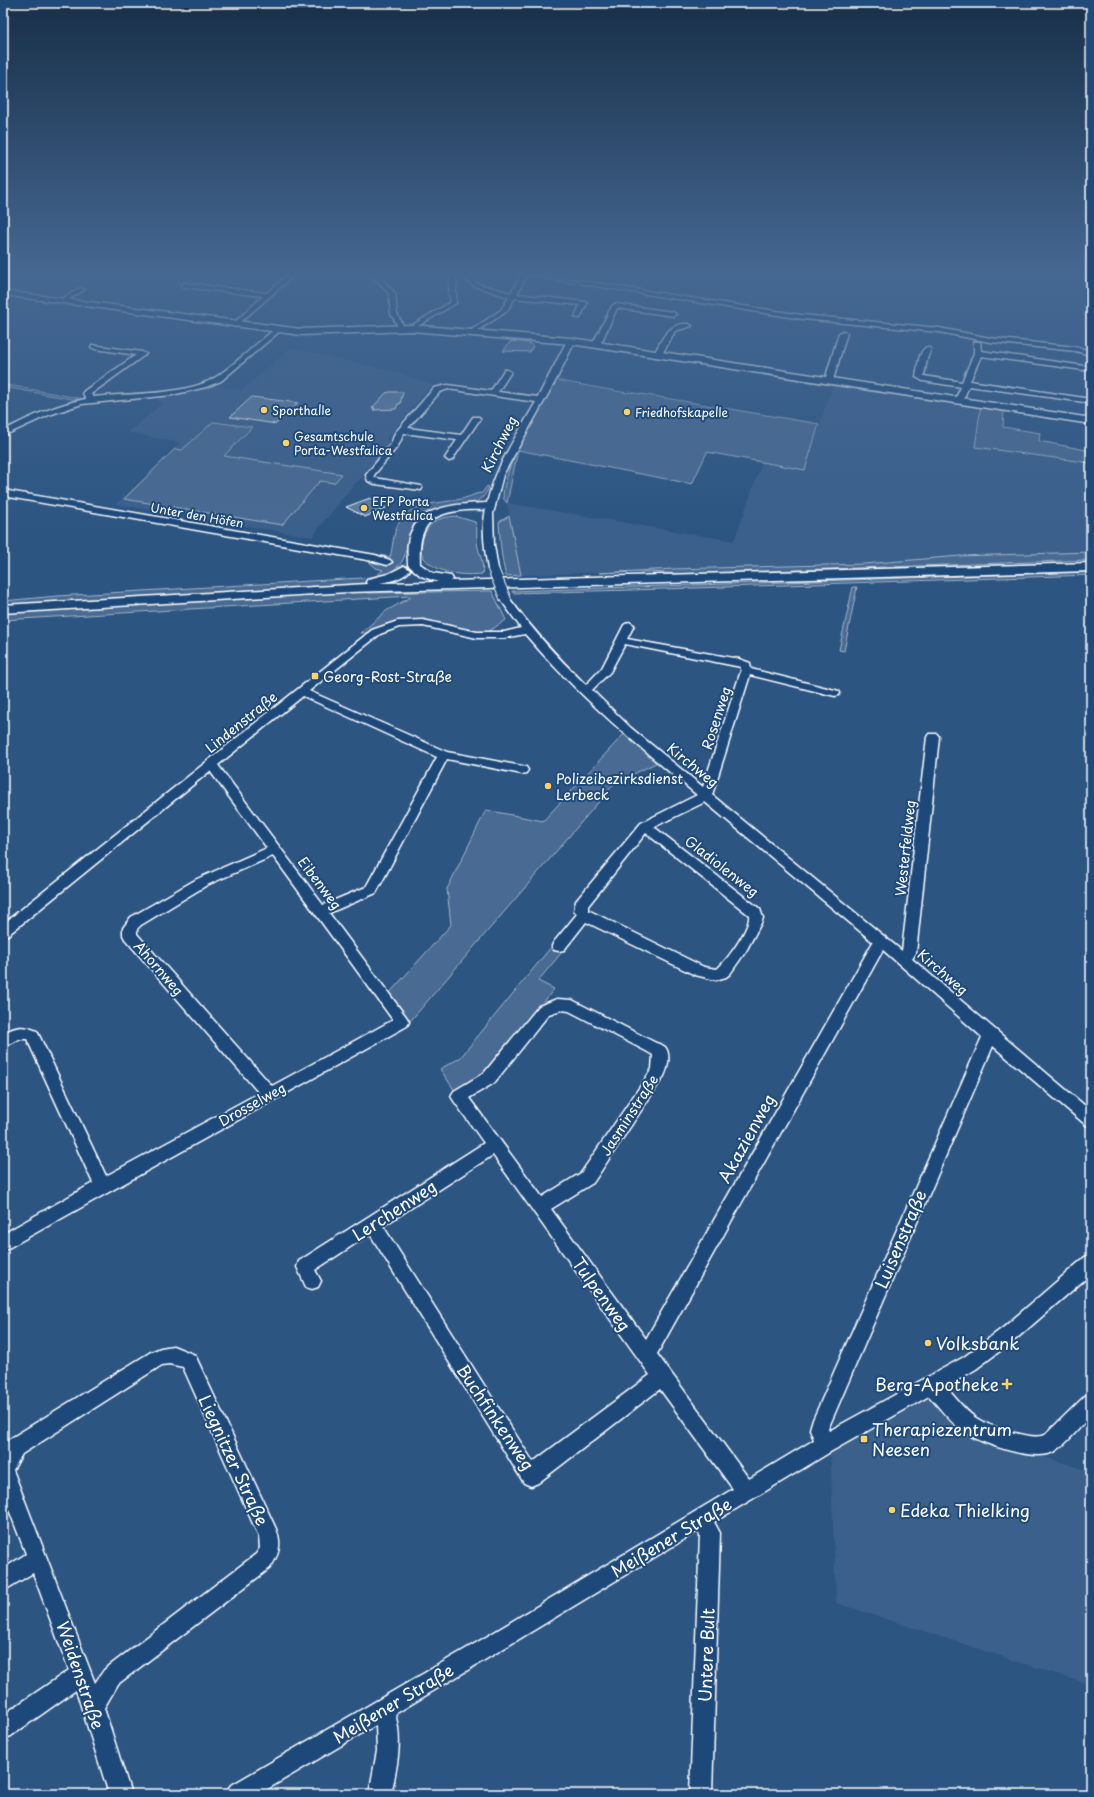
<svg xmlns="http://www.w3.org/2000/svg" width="1094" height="1797" font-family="'Playpen Sans',sans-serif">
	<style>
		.built { fill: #3b618b }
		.green { fill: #486b92; stroke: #a4b5c8 }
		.building { fill: #5e7c9f; stroke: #fff }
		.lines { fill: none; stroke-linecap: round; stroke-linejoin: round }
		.minor-casing { stroke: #fff; stroke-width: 3 }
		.major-casing { stroke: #fff; stroke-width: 3 }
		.minor { fill: #1f4a7a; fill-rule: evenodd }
		.major { fill: #1f4a7a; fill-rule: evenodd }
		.minor-bridge-casing { stroke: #fff; stroke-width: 12; stroke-linecap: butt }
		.minor-bridge { stroke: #1f4a7a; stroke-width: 10 }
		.poi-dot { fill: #ffd166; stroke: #1f4a7a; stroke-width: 1.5 }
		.labels { text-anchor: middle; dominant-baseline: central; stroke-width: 4; stroke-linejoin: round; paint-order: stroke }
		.far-poi-label { font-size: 12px; fill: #fff; stroke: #1f4a7a; text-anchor: start }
		.far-street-label { font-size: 12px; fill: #fff; stroke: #1f4a7a }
		.street-label { font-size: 14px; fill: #fff; stroke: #1f4a7a }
		.poi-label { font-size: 14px; fill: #fff; stroke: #1f4a7a; text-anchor: start }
		.near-street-label { font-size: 17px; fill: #fff; stroke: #1f4a7a }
		.near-poi-label { font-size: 17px; fill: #fff; stroke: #1f4a7a; text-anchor: start }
	</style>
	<rect width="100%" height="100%" fill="#2c5582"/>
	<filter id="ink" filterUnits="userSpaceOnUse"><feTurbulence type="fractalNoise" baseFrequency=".025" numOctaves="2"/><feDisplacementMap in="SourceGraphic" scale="8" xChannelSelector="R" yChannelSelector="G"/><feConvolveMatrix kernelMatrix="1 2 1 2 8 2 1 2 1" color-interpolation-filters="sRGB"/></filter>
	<g filter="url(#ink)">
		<g class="built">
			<polygon points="291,348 395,372 435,386 428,389 386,439 391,441 362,478 353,485 312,537 116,504 181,443 128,432 162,404 155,396 205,384 242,390"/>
			<polygon points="833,383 981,405 975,447 1091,463 1091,552 960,556 864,564 521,575 507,503 734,541 762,463 805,469"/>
			<polygon points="927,1385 976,1434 1091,1472 1091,1685 836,1603 830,1442"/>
		</g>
		<g class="green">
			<path d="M555,380L627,393L629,392L819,424L805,470L707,452L692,484L518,450L507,503L503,498C503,465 539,411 555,380Z"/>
			<polygon points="3,385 13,386 84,399 3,429 3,427 9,426 77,400 3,387"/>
			<polygon points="981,405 1004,409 1003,427 1040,433 1039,441 1091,451 1091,463 975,447"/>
			<polygon points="213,422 252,427 224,456 342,474 334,483 320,481 282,525 124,499 175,449 182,450"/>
			<path d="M487,486L489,487C487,491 485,495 482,498C471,509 434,502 418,518C414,522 412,528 409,533C407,541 407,547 405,554C401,571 382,577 367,580L368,593L492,591L506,620L488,632L475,636L422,624L398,626L381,632L361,633L386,611L411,597L410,596L3,620V601L57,596L362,578L376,576L383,570L376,568L365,558L89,511L94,507L390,557C393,547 393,534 398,524C412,499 445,505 468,497C474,495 476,493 482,493Z"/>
			<path d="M455,516L475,522C478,529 476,534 477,542C478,552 485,564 482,574C463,576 437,574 424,558C416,548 425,528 434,522C440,518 447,517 455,516Z"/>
			<path d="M509,516L521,575L506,576C501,558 500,541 499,522Z"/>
			<polygon points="1091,552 1091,560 682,574 648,572 599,573 674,569 864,564 960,556"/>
			<polygon points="1091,572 1091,575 632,590 513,593 512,591"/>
			<polygon points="853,587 857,587 844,651 839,650"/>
			<polygon points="624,734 656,763 615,783 406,1026 385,998 451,925 447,889 486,810 543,821"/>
			<polygon points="552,946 562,952 538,981 554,989 490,1070 455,1091 440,1069 460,1058"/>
		</g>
		<g class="building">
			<polygon points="511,341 529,343 533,346 530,352 503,351"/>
			<polygon points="390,392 403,392 400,404 398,404 396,409 373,410 375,408 372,408 386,393"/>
			<polygon points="252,397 298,403 276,424 230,417"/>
			<polygon points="370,498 386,508 365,517 346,507"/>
		</g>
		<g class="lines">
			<defs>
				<g id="minor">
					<polygon points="287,275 294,275 235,327 233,326 233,324 263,296 184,287 181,285 184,283 267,293"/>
					<polygon points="368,275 375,275 383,280 392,290 395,294 397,314 404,327 403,328 399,328 391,314 389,294 379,282"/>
					<polygon points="450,275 456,275 456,303 413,329 409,329 409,327 451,302 449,294"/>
					<polygon points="461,275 468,275 478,284 511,293 521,275 543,275 802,315 939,328 990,338 1075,347 1091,351 1091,355 1075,351 990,342 939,332 802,319 527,275 517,294 586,302 587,303 580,318 575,317 580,305 515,298 506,312 472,334 470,333 470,331 501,310 509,297 474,286"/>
					<polygon points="80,288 85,289 65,302 61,302 61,300"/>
					<polygon points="615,304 673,312 676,314 673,316 617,308 600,345 593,347 592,345 612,306"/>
					<path d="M682,324H689L692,326L675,331L661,356H655L654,354C662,340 665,328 682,324Z"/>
					<path d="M275,329L281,330L221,381L206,387L172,395L82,404L49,415L3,436V431C29,417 57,404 86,399L83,393L84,391L136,355L95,349L91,347L92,345L142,352L146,354L91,394L93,397C129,393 186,396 216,377C235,364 256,344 275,329Z"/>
					<polygon points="843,331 847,333 833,380 829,382 826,382 825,380 839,333"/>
					<path d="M568,339L575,341L557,378L503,475L493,514L494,545L498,569L496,571H490L488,569C485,551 482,532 485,514C491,472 516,437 536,402L448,389L440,392L408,428L461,435L473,417H479L480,419L452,460L449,461L445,458L457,440L404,433L398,446L374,475L375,478L421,486L422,488L421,490L375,484L368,481L366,475L391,444L395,433L434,388L448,385L491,391L504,370H507L511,372L498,392L538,397Z"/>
					<path d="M974,342H980L981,351L1091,367V371L981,356L970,381L1091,399V403L969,386L963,400L959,402L955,400L961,387L923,381L916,377C918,368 918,351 927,347L931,349L927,359L924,376L962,382L974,353Z"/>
					<polygon points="3,490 375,555 390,560 392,562 387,565 373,561 3,496"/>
					<path d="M506,597L509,598C534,632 556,656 586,685L602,668L624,625L629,622L634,625L627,639L739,659L750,663L751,669L839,691L840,693L839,695L835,696L750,675L712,795L902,951L927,737L929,734H937L939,737L916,953L912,959L1091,1111V1127L1086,1125L993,1046L828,1429L829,1431L964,1357L1004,1327L1085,1257L1091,1255V1274L1016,1339L976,1369L946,1387C955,1397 964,1410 976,1418C988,1426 1033,1441 1045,1435L1085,1396L1091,1393V1415C1081,1426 1066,1445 1054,1452C1034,1462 981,1444 963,1431C950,1422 940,1408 929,1396L832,1451L714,1522L720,1533L712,1794H690L700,1535L698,1531L395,1714C403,1741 397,1767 391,1794H369L377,1751L376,1725L259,1794H227L230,1786L476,1643L733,1489L660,1389L538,1483L531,1486L524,1483L370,1234L315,1270L321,1281L318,1287L312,1289L306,1287L297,1267L299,1261L484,1143L454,1101L451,1096L454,1091L484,1073L539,1006L557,999L572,1000L656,1043C659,1044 663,1045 665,1047C671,1054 668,1068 664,1076L593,1183L551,1209L646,1339L873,942L705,802L654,827L760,909L763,918L761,923L746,951L730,974L726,977L716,980L695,975L586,922L564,950L559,951L554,950L552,946L554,942L577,914L574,910L576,901L641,823L697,795C637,745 576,694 525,634L504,638H477L423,626L399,627L380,634L309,691L447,752L522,766L526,767L528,770L526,773L522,774L447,759L376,893L329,913L407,1018L409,1022L407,1026L3,1251V1234L93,1183L27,1039H19L3,1048V1034C15,1026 24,1025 37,1031L106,1176L259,1093L125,939L123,935V928L131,917L197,879L267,848L210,771L8,935L3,936V924L372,630L398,621L423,620L477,632H504L521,628L501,600ZM625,644L741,667V671L703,787L631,728L592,690L610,672ZM303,696L437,757L366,887L323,905L218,765ZM646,833L749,915C751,928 727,960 717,969L704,967L588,910V906ZM273,856L393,1020L272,1086L137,934V929L141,925L207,885ZM883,950L982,1037L812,1422L810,1429L814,1440L749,1479L657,1354ZM561,1010L569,1011L646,1051L653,1055L652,1069L581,1173L542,1197L469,1098L494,1083L549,1014ZM493,1155L650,1375L533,1462L383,1226Z"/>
					<path d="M173,1346L195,1355L276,1529C282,1545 279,1554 270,1568L118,1684L104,1708L131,1794H109L76,1690L11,1736L3,1739V1715L69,1670L33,1573L3,1591V1569L26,1554L3,1494V1448L8,1440L151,1352L161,1348ZM169,1364L183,1367L259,1537L260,1548L256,1554L104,1670L95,1683L13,1470L22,1454L162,1365Z"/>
				</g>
				<g id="major">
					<polygon points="3,291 301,329 411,325 571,338 1091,418 1091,424 571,344 411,331 301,335 3,295"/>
					<path d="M490,503L494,504L495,506L494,508C485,511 475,509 466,510C428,513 418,527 420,564L433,573L451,576L453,579L451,581L1091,563V571L348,592L3,613V605L367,584L366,582L368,579L388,574L404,566L410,570C403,579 390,581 380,583L438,582L421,576L408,565C408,558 407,550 408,543C415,504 458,504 490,503Z"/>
				</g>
			</defs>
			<use href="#minor" class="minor-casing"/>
			<use href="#major" class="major-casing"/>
			<use href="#minor" class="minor"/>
			<use href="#major" class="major"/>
			<defs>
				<polyline id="minor-bridge" points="493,569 506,600"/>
			</defs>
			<use href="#minor-bridge" class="minor-bridge-casing"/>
			<use href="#minor-bridge" class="minor-bridge"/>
		</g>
	</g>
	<linearGradient id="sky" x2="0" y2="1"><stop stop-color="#182f48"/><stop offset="0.52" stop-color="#456892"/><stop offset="1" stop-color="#456892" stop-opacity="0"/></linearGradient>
	<rect width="1094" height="527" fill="url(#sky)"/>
	<g class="poi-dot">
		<circle cx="264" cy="410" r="4"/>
		<circle cx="627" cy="412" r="4"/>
		<circle cx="286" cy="443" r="4"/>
		<circle cx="364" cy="508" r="4"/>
		<rect x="311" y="672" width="8" height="8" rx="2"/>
		<circle cx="548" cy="786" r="4"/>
		<circle cx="928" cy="1343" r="4"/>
		<path d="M1005 1378h4v4h4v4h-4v4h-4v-4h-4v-4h4z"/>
		<rect x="860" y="1435" width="8" height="8" rx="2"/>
		<circle cx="892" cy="1510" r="4"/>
	</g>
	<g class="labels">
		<g class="far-poi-label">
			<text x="272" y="410">Sporthalle</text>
			<text x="635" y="412">Friedhofskapelle</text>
			<text x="294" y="436">Gesamtschule<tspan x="294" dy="14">Porta-Westfalica</tspan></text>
			<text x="372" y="501">EFP Porta<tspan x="372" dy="14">Westfalica</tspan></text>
		</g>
		<g class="far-street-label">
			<text transform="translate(197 515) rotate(10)">Unter den Höfen</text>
		</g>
		<g class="street-label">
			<text transform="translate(499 444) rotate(-63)">Kirchweg</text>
			<text transform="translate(716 718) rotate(-72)">Rosenweg</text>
			<text transform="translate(241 722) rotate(-39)">Lindenstraße</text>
			<text transform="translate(693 765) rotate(39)">Kirchweg</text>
			<text transform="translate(905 848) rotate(-84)">Westerfeldweg</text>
			<text transform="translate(722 866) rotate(38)">Gladiolenweg</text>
			<text transform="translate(320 883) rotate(53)">Eibenweg</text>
			<text transform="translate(159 968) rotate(49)">Ahornweg</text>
			<text transform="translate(943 972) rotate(41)">Kirchweg</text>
			<text transform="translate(252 1104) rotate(-29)">Drosselweg</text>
			<text transform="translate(629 1115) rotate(-57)">Jasminstraße</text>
		</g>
		<g class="poi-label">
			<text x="323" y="676">Georg-Rost-Straße</text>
			<text x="556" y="778">Polizeibezirksdienst<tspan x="556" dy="16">Lerbeck</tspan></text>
		</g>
		<g class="near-street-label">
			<text transform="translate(746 1138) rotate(-61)">Akazienweg</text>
			<text transform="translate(394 1210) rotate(-33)">Lerchenweg</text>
			<text transform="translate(900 1239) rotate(-67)">Luisenstraße</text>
			<text transform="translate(602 1294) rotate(54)">Tulpenweg</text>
			<text transform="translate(496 1417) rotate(56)">Buchfinkenweg</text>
			<text transform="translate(234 1460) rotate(65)">Liegnitzer Straße</text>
			<text transform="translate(671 1537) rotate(-31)">Meißener Straße</text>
			<text transform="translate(706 1655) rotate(-88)">Untere Bult</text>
			<text transform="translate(81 1675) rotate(71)">Weidenstraße</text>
			<text transform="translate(393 1703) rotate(-31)">Meißener Straße</text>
		</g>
		<g class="near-poi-label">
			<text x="936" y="1343">Volksbank</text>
			<text x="999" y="1384" text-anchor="end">Berg-Apotheke</text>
			<text x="872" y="1429">Therapiezentrum<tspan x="872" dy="20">Neesen</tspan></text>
			<text x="900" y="1510">Edeka Thielking</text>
		</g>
	</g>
	<rect width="1094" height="1797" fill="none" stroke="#1f4a7a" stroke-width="16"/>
	<rect x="8" y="8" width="1078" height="1781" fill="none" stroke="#fff" stroke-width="1.5" filter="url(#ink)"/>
</svg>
